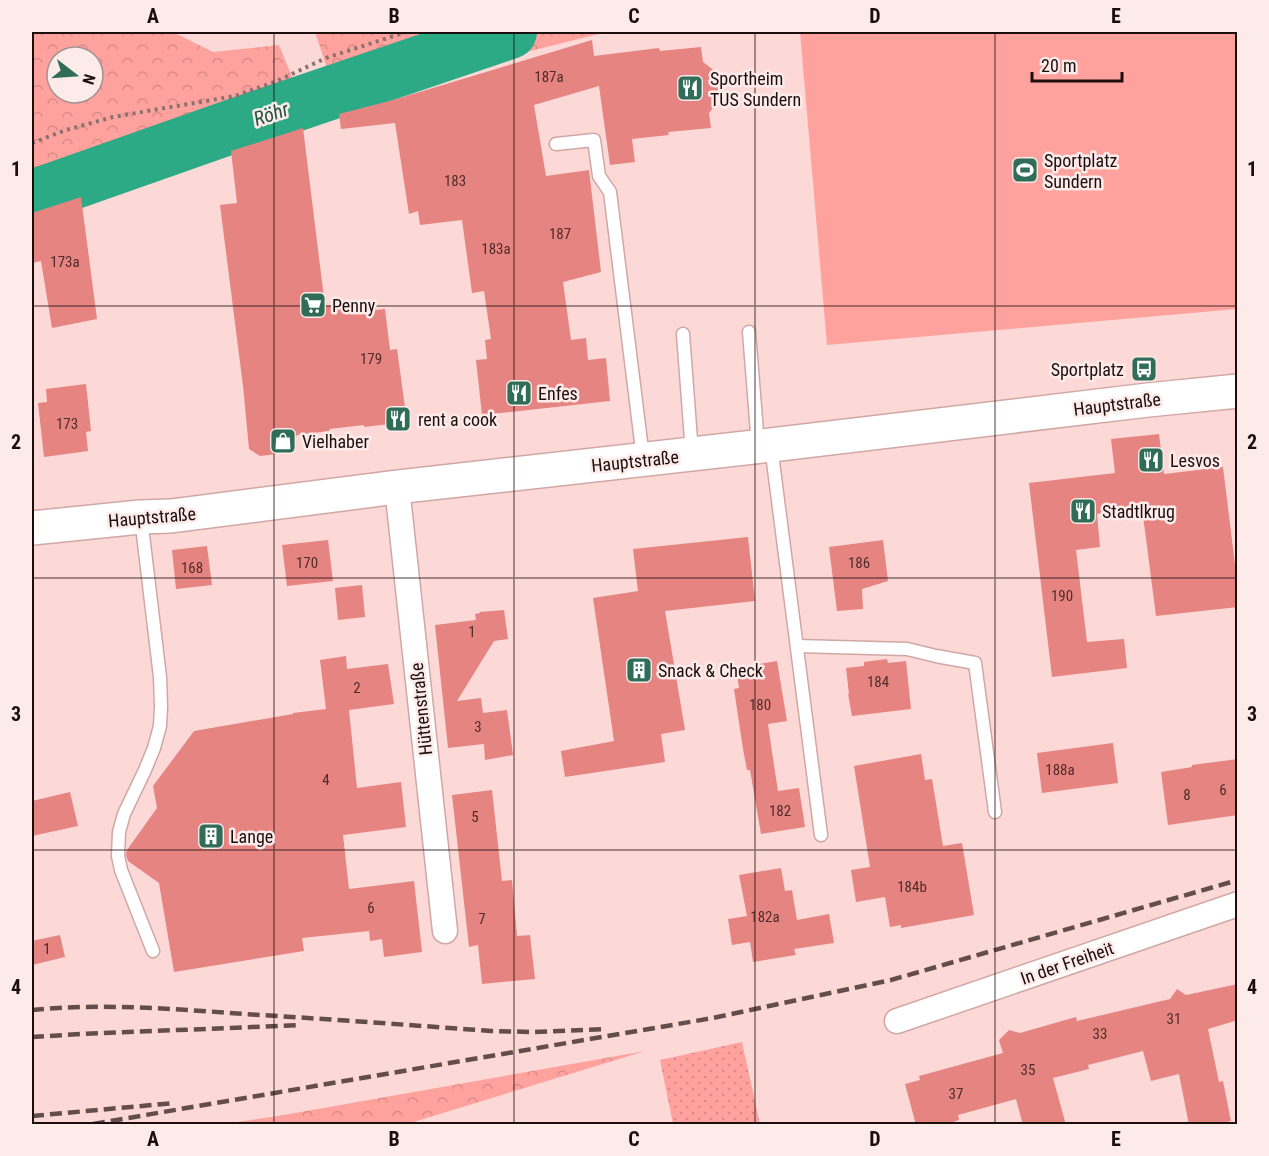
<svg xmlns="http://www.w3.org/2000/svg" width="1269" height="1156" font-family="'Roboto Condensed',sans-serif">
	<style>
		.grass { fill: url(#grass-dots) }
		.forest { fill: url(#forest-crowns); fill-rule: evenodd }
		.park { fill: #ffa29e }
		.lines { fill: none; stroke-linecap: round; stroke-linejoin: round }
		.river { stroke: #2caa85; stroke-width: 54 }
		.building { fill: #e68481 }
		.lane-casing { stroke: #d1a7a4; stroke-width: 15 }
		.street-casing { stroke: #d1a7a4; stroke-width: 27 }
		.secondary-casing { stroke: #d1a7a4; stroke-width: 36 }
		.path { stroke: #897170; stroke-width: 4; stroke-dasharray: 3 4.5; stroke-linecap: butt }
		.lane { stroke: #fff; stroke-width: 12 }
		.street { stroke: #fff; stroke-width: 24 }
		.secondary { stroke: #fff; stroke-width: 33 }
		.rail { stroke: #634d4d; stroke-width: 4.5; stroke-dasharray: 12 6; stroke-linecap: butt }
		.grid { fill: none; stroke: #1d0e0e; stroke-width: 1.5; stroke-opacity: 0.55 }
		.labels { text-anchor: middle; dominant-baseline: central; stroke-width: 5; stroke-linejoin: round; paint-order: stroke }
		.number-label { font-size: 15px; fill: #4f2c2b }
		.poi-label { font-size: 18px; fill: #1d0e0e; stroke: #fdebea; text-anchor: start }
		.street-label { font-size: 18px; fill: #1d0e0e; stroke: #fdebea }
		.water-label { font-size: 20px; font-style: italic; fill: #235443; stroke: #fdebea }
		.neatline { fill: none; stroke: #1d0e0e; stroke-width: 2 }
		.grid-label { font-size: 20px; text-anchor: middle; font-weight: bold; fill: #1d0e0e }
	</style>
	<defs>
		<pattern id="grass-dots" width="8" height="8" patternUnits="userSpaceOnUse" patternTransform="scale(1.5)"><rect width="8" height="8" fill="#ffa29e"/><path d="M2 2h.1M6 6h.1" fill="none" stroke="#da8a87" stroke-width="1.8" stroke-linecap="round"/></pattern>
		<pattern id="forest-crowns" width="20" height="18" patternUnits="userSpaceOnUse" patternTransform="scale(1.5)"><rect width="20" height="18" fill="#ffa29e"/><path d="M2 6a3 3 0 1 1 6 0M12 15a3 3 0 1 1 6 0" fill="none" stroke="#da8a87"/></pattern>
	</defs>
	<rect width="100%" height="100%" fill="#fcd9d7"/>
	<polygon class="grass" points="742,1042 760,1124 673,1124 660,1060"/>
	<g class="forest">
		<path d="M32,32H173L213,52L279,45L296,87L92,167L32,187ZM57,57H93V93H57Z"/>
		<polygon points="315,32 607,32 337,99"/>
		<polygon points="645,1051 407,1124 223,1124 278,1116"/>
	</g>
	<polygon class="park" points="800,32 1237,32 1237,309 827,345"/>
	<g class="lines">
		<polyline class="river" points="32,197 256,118 510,32"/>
	</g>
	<g class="building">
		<polygon points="592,40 594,56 659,48 660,51 701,47 703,62 716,72 719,100 709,113 711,128 668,132 669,135 632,139 635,162 610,165 599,86 534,105 546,176 589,170 601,272 563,282 571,340 586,338 588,360 606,358 610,401 482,415 476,360 487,359 485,340 491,339 484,291 472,293 462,220 420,225 418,211 409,214 395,123 341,129 339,114 393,100"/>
		<polygon points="303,128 325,306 375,300 376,310 385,309 390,350 397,349 407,422 364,427 364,425 330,429 329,431 297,435 285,453 260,456 249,449 243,386 220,205 237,203 231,151"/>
		<polygon points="81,197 97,319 52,328 41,261 32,263 32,213"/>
		<polygon points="86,384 91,431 86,432 88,451 44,457 38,403 47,402 46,389"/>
		<polygon points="1159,434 1164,474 1223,467 1238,589 1238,607 1156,616 1142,508 1097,514 1100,547 1076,550 1087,642 1124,639 1127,668 1052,677 1029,483 1115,473 1111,439"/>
		<polygon points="748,537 755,601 665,611 685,730 661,734 665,762 565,777 561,751 614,741 593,598 638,591 633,549"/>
		<polygon points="328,540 333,581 287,586 282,545"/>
		<polygon points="883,540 888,581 862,589 863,609 837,611 829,547"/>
		<polygon points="207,546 212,585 176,589 172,550"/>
		<polygon points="362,585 365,617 338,620 335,588"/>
		<polygon points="504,610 508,639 494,641 457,701 481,698 483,713 507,710 513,755 485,760 484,744 448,748 435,625 476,620 475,614 480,613 480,612"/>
		<polygon points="346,656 347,669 388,664 394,704 349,710 357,788 401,782 406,827 343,835 349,889 414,881 422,952 384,957 382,939 370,941 369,931 302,938 304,951 174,972 159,883 128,861 126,855 127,850 157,808 153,786 194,731 293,714 293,713 326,709 320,660"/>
		<polygon points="887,659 888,663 906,661 911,709 852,716 848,694 849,694 846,668 864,666 864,662"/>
		<polygon points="777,661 787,721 768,724 772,752 778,791 799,788 805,827 761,834 750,770 747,770 743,749 734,689 739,688 736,668"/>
		<polygon points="1113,743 1118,783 1042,793 1037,753"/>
		<polygon points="921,754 925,780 932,779 943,846 962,843 974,915 901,928 901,925 890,927 885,897 856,902 851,870 870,867 854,766"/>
		<polygon points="1238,759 1238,815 1168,825 1161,772 1192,767 1192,765"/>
		<polygon points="492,790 502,881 512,880 517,936 530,935 535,979 482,984 478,945 469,947 452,795"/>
		<polygon points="70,792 78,826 32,836 32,801"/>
		<polygon points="781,868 785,891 792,890 797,920 829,914 834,943 794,949 796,955 753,962 750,942 732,945 728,919 747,916 739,875"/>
		<polygon points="60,935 65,957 32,965 32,941"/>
		<polygon points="1238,984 1238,1020 1208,1029 1219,1082 1223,1081 1231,1121 1213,1125 1189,1125 1179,1074 1151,1081 1143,1051 1088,1065 1089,1069 1053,1078 1066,1125 1023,1125 1016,1099 958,1115 959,1120 944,1125 916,1125 905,1084 920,1080 919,1076 1003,1053 999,1040 1009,1030 1020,1033 1076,1017 1077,1021 1170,999 1177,989 1186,995"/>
	</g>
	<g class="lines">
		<defs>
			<g id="lane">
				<polyline points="556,144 594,140 599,176 610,192 643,458"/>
				<polyline points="749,332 758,445"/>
				<polyline points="683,334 692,453"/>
				<polyline points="771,446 821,835"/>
				<polyline points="141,518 160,677 161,706 160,726 154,748 145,770 124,814 119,832 118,856 121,870 153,951"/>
				<polyline points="797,646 907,649 936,656 975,663 995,812"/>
			</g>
			<g id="street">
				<polyline points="397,487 445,931"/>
				<polyline points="897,1021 1238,904"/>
			</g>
			<polyline id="secondary" points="32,528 140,517 171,516 397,487 771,445 1148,400 1238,391"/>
		</defs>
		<use href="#lane" class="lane-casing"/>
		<use href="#street" class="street-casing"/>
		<use href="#secondary" class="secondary-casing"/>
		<polyline class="path" points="32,143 66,130 113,117 235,96 277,81 326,58 406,32"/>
		<use href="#lane" class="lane"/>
		<use href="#street" class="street"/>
		<use href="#secondary" class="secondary"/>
		<g class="rail">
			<path d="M32,1010C102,1003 175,1009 245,1014C327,1019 409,1025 491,1031L534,1032L606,1029"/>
			<polyline points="32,1037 81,1034 301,1025"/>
			<polyline points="32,1116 174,1103"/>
			<polyline points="93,1124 713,1018 891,980 1238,880"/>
		</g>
	</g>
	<path class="grid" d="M274,32V1124M514,32V1124M755,32V1124M995,32V1124M32,306H1238M32,578H1238M32,850H1238"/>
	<defs>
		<symbol id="restaurant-square" viewBox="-11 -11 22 22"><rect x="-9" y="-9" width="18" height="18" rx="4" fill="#306d58" stroke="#fdebea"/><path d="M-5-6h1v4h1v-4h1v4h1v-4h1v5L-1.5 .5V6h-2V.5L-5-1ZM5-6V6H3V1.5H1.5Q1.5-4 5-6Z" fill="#fff"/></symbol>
		<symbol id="stadium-square" viewBox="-11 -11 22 22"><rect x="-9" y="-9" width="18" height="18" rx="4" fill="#306d58" stroke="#fdebea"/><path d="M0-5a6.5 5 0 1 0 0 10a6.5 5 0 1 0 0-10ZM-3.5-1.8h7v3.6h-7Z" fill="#fff"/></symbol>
		<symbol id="supermarket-square" viewBox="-11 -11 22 22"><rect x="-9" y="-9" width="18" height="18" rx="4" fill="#306d58" stroke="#fdebea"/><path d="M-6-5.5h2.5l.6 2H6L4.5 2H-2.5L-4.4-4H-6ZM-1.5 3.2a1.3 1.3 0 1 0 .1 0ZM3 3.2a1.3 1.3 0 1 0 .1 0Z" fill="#fff"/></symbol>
		<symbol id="bus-square" viewBox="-11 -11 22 22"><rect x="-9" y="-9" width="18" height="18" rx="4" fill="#306d58" stroke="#fdebea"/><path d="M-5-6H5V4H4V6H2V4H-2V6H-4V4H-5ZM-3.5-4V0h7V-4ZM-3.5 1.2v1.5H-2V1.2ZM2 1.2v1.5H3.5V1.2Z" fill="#fff"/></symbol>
		<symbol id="shop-square" viewBox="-11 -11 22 22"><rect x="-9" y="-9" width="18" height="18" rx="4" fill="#306d58" stroke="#fdebea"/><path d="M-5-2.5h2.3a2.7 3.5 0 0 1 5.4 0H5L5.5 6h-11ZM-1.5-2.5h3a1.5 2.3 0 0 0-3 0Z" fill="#fff"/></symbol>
		<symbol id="building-square" viewBox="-11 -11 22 22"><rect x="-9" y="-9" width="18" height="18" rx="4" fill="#306d58" stroke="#fdebea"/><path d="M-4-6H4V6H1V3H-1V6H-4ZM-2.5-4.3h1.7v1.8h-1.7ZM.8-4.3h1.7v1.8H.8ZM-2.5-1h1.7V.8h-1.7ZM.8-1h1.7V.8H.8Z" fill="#fff"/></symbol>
	</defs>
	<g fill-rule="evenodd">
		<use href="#restaurant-square" x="675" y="73" width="30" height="30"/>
		<use href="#stadium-square" x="1010" y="155" width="30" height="30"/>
		<use href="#supermarket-square" x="298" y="290" width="30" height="30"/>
		<use href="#bus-square" x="1129" y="354" width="30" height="30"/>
		<use href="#restaurant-square" x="504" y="378" width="30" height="30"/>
		<use href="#restaurant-square" x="383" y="404" width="30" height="30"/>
		<use href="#shop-square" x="268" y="426" width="30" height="30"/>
		<use href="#restaurant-square" x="1136" y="445" width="30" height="30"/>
		<use href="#restaurant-square" x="1068" y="496" width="30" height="30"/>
		<use href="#building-square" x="624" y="655" width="30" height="30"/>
		<use href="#building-square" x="196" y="821" width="30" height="30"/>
	</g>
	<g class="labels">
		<g class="number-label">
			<text x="549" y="77">187a</text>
			<text x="455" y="181">183</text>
			<text x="560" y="234">187</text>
			<text x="496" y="249">183a</text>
			<text x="65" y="262">173a</text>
			<text x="371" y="359">179</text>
			<text x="67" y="424">173</text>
			<text x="307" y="563">170</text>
			<text x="859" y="563">186</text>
			<text x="192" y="568">168</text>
			<text x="1062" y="596">190</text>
			<text x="472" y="632">1</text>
			<text x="878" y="682">184</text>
			<text x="357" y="688">2</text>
			<text x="760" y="705">180</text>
			<text x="478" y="727">3</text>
			<text x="1060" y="770">188a</text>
			<text x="326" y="780">4</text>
			<text x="1223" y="790">6</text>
			<text x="1187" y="795">8</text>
			<text x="780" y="811">182</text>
			<text x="475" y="817">5</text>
			<text x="912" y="887">184b</text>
			<text x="371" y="908">6</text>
			<text x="765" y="917">182a</text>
			<text x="482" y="919">7</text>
			<text x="47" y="949">1</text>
			<text x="1174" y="1019">31</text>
			<text x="1100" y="1034">33</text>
			<text x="1028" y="1070">35</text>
			<text x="956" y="1094">37</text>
		</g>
		<g class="poi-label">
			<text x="710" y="78">Sportheim<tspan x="710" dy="21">TUS Sundern</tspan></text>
			<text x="1044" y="160">Sportplatz<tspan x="1044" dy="21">Sundern</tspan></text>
			<text x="332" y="305">Penny</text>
			<text x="1124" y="369" text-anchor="end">Sportplatz</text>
			<text x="538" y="393">Enfes</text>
			<text x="418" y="419">rent a cook</text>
			<text x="302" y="441">Vielhaber</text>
			<text x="1170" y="460">Lesvos</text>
			<text x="1102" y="511">Stadtlkrug</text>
			<text x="658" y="670">Snack &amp; Check</text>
			<text x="230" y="836">Lange</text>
		</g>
		<g class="street-label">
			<text transform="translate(1117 404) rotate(-7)">Hauptstraße</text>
			<text transform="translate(635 461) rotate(-6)">Hauptstraße</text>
			<text transform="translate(152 517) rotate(-5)">Hauptstraße</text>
			<text transform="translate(421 709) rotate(-96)">Hüttenstraße</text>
			<text transform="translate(1067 963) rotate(-19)">In der Freiheit</text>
		</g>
		<g class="water-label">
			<text transform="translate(271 114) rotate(-19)">Röhr</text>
		</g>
	</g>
	<rect width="1269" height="1156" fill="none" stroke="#fdebea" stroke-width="66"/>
	<g transform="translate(75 75) rotate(107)"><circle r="28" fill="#fdebea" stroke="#a39392" stroke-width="1.5"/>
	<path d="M0-4.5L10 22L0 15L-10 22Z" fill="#306d58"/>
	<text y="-9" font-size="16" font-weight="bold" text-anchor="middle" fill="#1d0e0e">N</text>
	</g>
	<path d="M1032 72v9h90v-9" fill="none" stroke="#1d0e0e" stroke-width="3"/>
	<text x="1041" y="72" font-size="18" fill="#1d0e0e" stroke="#fdebea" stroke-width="4.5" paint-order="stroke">20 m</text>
	<rect x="33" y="33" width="1203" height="1090" class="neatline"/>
	<g class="grid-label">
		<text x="153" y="23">A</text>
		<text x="394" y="23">B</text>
		<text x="634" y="23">C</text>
		<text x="875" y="23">D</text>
		<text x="1116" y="23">E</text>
		<text x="16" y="176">1</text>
		<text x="1252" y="176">1</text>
		<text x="16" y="449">2</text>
		<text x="1252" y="449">2</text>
		<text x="16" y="721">3</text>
		<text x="1252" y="721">3</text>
		<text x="16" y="994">4</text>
		<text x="1252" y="994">4</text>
		<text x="153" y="1146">A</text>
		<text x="394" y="1146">B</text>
		<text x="634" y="1146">C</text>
		<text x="875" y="1146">D</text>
		<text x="1116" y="1146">E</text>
	</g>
</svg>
